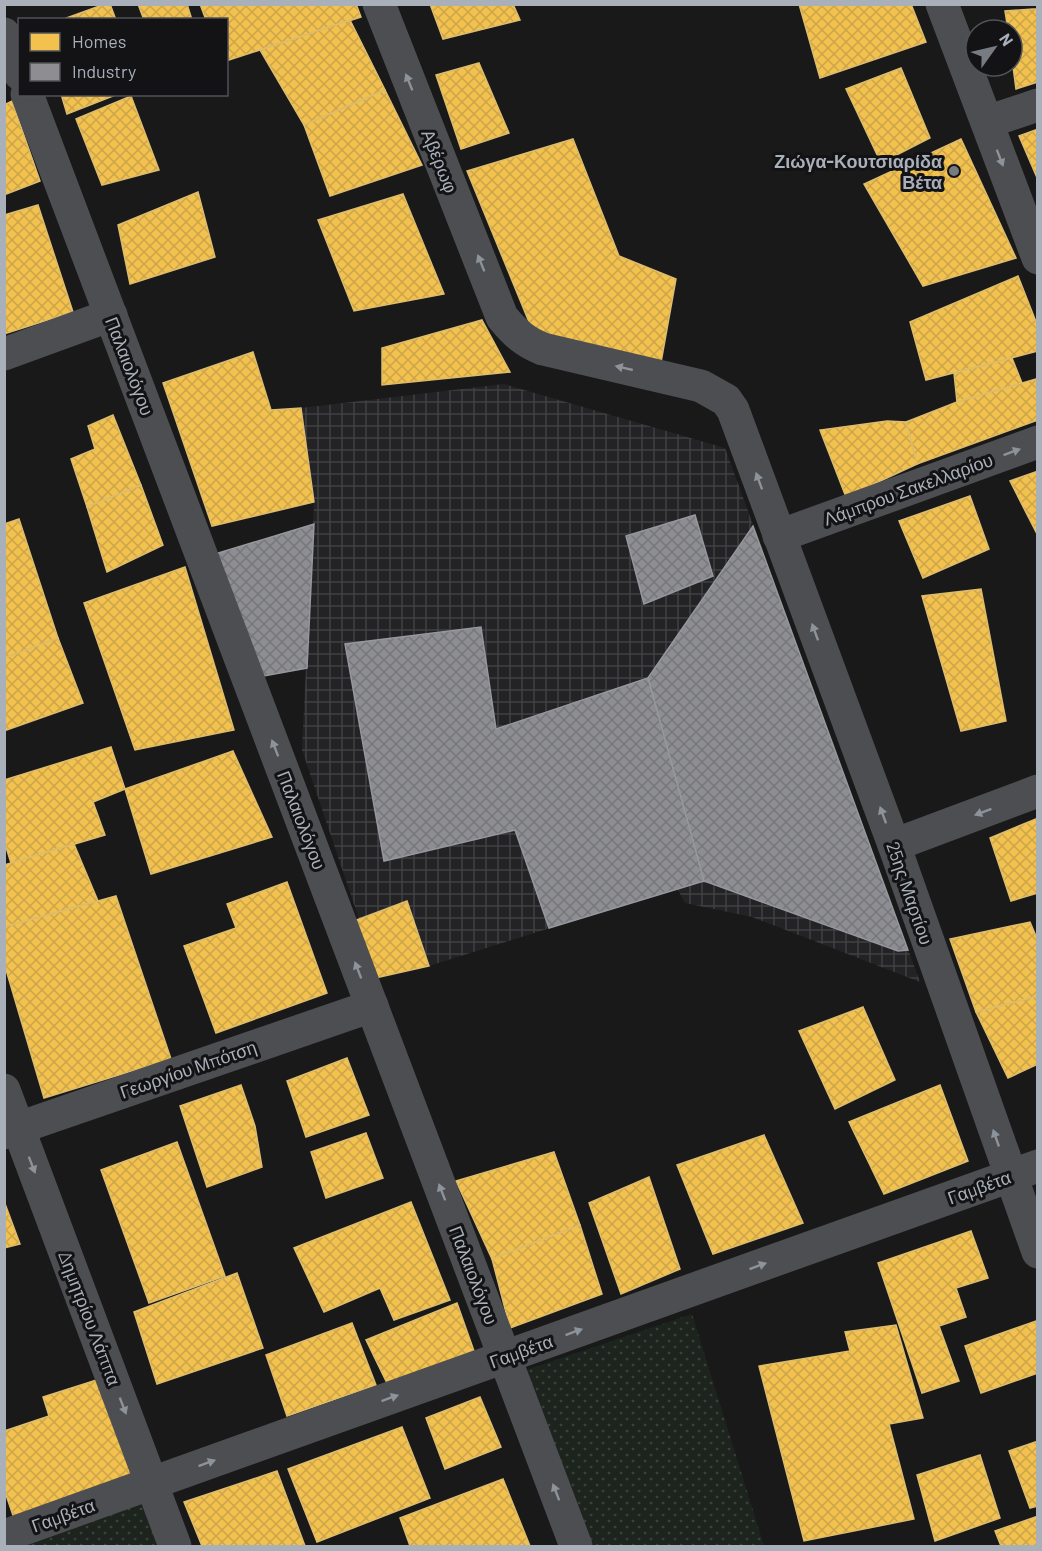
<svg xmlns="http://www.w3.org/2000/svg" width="1042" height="1551" font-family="Barlow,sans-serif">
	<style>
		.industrial { fill: url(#industrial-grid) }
		.grass { fill: url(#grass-dots) }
		.homes { fill: url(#homes-cross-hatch); stroke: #dcbc6e; stroke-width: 1.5 }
		.industry { fill: url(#industry-cross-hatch); stroke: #95989e; stroke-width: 1.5 }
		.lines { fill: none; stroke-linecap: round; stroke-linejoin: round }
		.minor { stroke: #4d4e52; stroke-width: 33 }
		.oneway { fill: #8d939b }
		.poi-dot { fill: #777b82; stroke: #131315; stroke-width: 2 }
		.labels { text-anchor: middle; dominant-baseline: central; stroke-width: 6; stroke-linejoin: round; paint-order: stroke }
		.street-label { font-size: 18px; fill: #a9b0ba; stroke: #131315 }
		.poi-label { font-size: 18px; font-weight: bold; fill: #a9b0ba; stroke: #131315; text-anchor: end }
	</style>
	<defs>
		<pattern id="industrial-grid" width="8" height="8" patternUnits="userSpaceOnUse" patternTransform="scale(1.5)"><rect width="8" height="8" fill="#232325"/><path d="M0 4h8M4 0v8" fill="none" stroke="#404043"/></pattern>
		<pattern id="grass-dots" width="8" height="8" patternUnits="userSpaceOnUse" patternTransform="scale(1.5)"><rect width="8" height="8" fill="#1c241d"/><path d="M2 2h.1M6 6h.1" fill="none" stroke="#3a413c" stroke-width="1.8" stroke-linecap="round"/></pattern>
		<pattern id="homes-cross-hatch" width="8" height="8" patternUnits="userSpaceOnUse" patternTransform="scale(1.5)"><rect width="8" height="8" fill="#f2c14e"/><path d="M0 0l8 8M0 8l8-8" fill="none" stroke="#cca54a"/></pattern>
		<pattern id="industry-cross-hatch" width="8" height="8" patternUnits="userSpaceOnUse" patternTransform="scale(1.5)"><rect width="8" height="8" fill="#8d8d92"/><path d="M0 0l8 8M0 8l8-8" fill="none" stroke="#76777c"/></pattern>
	</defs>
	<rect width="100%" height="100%" fill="#191919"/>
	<polygon class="industrial" points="504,384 725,448 920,982 752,917 685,903 677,888 429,966 407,901 359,919 302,750 314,502 301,408"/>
	<g class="grass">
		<polygon points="692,1314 764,1546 583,1546 517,1373"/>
		<polygon points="149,1493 168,1546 5,1546"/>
	</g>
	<g class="homes">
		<polygon points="105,4 110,4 116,20 61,20"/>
		<polygon points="138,4 187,4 192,20 144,20"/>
		<polygon points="200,4 356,4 361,17 226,61 226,20 206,20"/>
		<polygon points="430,4 513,4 520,20 443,39"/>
		<polygon points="799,4 911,4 926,42 820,78"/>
		<polygon points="1033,9 1038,9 1038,82 1016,89 1012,59 1012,30 1008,30 1005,11"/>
		<polygon points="350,20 385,90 304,125 260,50"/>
		<polygon points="479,63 509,133 461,149 436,75"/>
		<polygon points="901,68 930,138 881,163 846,89"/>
		<polygon points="385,90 422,165 330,196 304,125"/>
		<polygon points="61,94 118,94 67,114"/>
		<polygon points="131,96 159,170 102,185 76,119"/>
		<polygon points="12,101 40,181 4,195 4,105"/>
		<polygon points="1038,129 1038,180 1019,136"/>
		<polygon points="573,139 619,256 676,279 660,368 534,334 467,171"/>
		<polygon points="961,139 1016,258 923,286 864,184"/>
		<polygon points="198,192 215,257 130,284 118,225"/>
		<polygon points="403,194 444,294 354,311 318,220"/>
		<polygon points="38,205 73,312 4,334 4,215"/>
		<polygon points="1018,276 1038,327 1038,351 926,380 910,322"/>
		<polygon points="482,320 510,372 382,385 382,348"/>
		<polygon points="253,352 271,410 301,408 314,502 212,526 163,383"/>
		<polygon points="1012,358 1022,383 957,402 954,373"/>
		<polygon points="1036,379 1038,420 917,464 906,422 957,402"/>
		<polygon points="113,415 141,485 87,507 71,459 95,449 88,426"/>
		<polygon points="887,421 906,422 917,464 846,497 820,430"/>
		<polygon points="1038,471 1038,536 1010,481"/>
		<polygon points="141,485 163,545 107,572 87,507"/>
		<polygon points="970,496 989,549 923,578 899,521"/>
		<polygon points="19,519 58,638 5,660 4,524"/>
		<polygon points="185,567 234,730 135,750 84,603"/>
		<polygon points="981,589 1006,721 961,731 922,596"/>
		<polygon points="58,638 83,703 4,731 4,658"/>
		<polygon points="111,747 125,789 93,802 105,835 11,863 4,841 4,780"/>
		<polygon points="233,751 272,837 151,874 125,789"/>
		<polygon points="1038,818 1038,893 1011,901 990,838"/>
		<polygon points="74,844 98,901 4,927 4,865"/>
		<polygon points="287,882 327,993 216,1033 184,946 236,928 227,904"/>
		<polygon points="116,896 171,1059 44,1098 4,963 4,927"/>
		<polygon points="407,901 429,966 366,980 346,924"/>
		<polygon points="1030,922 1038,941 1038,996 976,1012 950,939"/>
		<polygon points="1038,996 1038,1064 1008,1078 976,1012"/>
		<polygon points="863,1007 895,1080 835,1109 799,1031"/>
		<polygon points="347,1058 369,1115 306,1137 287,1081"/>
		<polygon points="241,1085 255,1126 262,1167 207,1187 180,1106"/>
		<polygon points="940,1085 968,1161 884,1194 849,1122"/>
		<polygon points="366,1133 383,1178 326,1198 311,1152"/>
		<polygon points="764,1135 803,1223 713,1254 677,1165"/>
		<polygon points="177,1142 225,1276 149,1303 101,1170"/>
		<polygon points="554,1152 580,1225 492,1259 456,1181"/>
		<polygon points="649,1177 680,1269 621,1294 589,1203"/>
		<polygon points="4,1201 20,1244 4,1248"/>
		<polygon points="411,1202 450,1300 394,1320 380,1288 324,1312 294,1248"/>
		<polygon points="580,1225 602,1294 510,1328 492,1259"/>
		<polygon points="971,1231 988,1278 956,1288 966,1317 939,1326 959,1381 922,1393 878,1263"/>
		<polygon points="237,1273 263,1348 157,1384 134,1312"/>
		<polygon points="457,1303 474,1351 387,1383 366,1340"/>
		<polygon points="1036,1321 1038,1373 981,1393 965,1346"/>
		<polygon points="352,1323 376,1385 287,1416 266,1355"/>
		<polygon points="896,1325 923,1418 889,1424 914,1519 804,1541 759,1366 850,1351 845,1332"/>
		<polygon points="103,1378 138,1477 16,1524 4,1489 4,1431 49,1416 43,1397"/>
		<polygon points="480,1397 501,1447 445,1469 426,1418"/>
		<polygon points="402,1427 430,1498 317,1542 288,1469"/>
		<polygon points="1038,1441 1038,1506 1030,1508 1009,1451"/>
		<polygon points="980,1455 1000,1518 935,1541 917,1475"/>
		<polygon points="277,1471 305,1546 202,1546 184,1502"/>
		<polygon points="503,1479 530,1546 410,1546 400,1518"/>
		<polygon points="1038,1516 1038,1546 1001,1546 995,1531"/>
	</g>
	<g class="industry">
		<polygon points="695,515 713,576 644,604 626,536"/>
		<polygon points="314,524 307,668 264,676 215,554"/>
		<polygon points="753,526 908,950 898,951 704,881 648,678"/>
		<polygon points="481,627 496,729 648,678 704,881 549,928 515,830 384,861 345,644"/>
	</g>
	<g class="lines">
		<g class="minor">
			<path d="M379,4L502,317C515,333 525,342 543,349L701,386L726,400L733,410L894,845L1038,1252"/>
			<polyline points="942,4 1038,258"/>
			<polyline points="4,34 20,74"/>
			<polyline points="27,94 576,1546"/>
			<polyline points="987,122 1038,105"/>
			<polyline points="4,354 111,315"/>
			<polyline points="779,536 1038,442"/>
			<polyline points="894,845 1038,791"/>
			<polyline points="4,1090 175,1546"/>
			<polyline points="4,1133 372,1006"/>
			<polyline points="4,1536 1038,1166"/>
		</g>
	</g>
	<defs><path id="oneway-solid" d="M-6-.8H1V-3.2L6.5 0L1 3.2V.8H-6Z" transform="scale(1.5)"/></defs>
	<g class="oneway">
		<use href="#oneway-solid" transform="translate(409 82) rotate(-112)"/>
		<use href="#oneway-solid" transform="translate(1000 158) rotate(69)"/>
		<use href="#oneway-solid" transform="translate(481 263) rotate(-112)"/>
		<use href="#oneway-solid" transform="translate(624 368) rotate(-167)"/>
		<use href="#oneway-solid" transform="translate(1012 452) rotate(-20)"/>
		<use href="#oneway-solid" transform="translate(759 481) rotate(-110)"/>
		<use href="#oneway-solid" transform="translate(815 632) rotate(-110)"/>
		<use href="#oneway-solid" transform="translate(275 748) rotate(-111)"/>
		<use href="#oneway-solid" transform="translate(983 812) rotate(159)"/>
		<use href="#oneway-solid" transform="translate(883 815) rotate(-110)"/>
		<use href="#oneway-solid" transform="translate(358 970) rotate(-111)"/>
		<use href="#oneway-solid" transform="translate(996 1138) rotate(-109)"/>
		<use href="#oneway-solid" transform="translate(32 1165) rotate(69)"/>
		<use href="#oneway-solid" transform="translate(442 1192) rotate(-111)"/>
		<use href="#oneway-solid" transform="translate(758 1266) rotate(-20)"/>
		<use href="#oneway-solid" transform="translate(574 1332) rotate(-20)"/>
		<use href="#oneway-solid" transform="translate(390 1398) rotate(-20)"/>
		<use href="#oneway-solid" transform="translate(123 1406) rotate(69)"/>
		<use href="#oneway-solid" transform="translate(207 1463) rotate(-20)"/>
		<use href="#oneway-solid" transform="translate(556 1492) rotate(-111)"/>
	</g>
	<circle class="poi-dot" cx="954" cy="171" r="6"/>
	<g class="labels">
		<g class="street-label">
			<text transform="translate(440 161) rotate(68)">Αβέρωφ</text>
			<text transform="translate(130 366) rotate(69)">Παλαιολόγου</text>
			<text transform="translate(908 489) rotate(-20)">Λάμπρου Σακελλαρίου</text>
			<text transform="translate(302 820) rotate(69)">Παλαιολόγου</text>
			<text transform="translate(910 893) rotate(71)">25ης Μαρτίου</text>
			<text transform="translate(188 1069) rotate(-19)">Γεωργίου Μπότση</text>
			<text transform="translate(979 1187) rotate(-20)">Γαμβέτα</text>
			<text transform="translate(474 1275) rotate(69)">Παλαιολόγου</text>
			<text transform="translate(90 1318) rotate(69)">Δημητρίου Λάππα</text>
			<text transform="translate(521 1351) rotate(-20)">Γαμβέτα</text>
			<text transform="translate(63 1515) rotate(-20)">Γαμβέτα</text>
		</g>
		<g class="poi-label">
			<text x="942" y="161">Ζιώγα-Κουτσιαρίδα<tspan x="942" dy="21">Βέτα</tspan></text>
		</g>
	</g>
	<rect width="1042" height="1551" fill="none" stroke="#a9b0ba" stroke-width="12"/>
	<rect x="18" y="18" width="210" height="78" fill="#131315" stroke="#4f5257" stroke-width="1.5"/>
	<rect x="30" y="33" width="30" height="18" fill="#f2c14e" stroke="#4f5257" stroke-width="1.5"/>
	<text x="72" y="48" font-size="18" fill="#a9b0ba">Homes</text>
	<rect x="30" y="63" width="30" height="18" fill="#8d8d92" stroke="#4f5257" stroke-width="1.5"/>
	<text x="72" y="78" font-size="18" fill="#a9b0ba">Industry</text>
	<g transform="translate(994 48) rotate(56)"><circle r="28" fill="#131315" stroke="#4f5257" stroke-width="1.5"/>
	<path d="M0-4.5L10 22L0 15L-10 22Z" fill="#777b82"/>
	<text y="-9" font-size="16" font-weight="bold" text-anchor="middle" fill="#a9b0ba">N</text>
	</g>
</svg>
